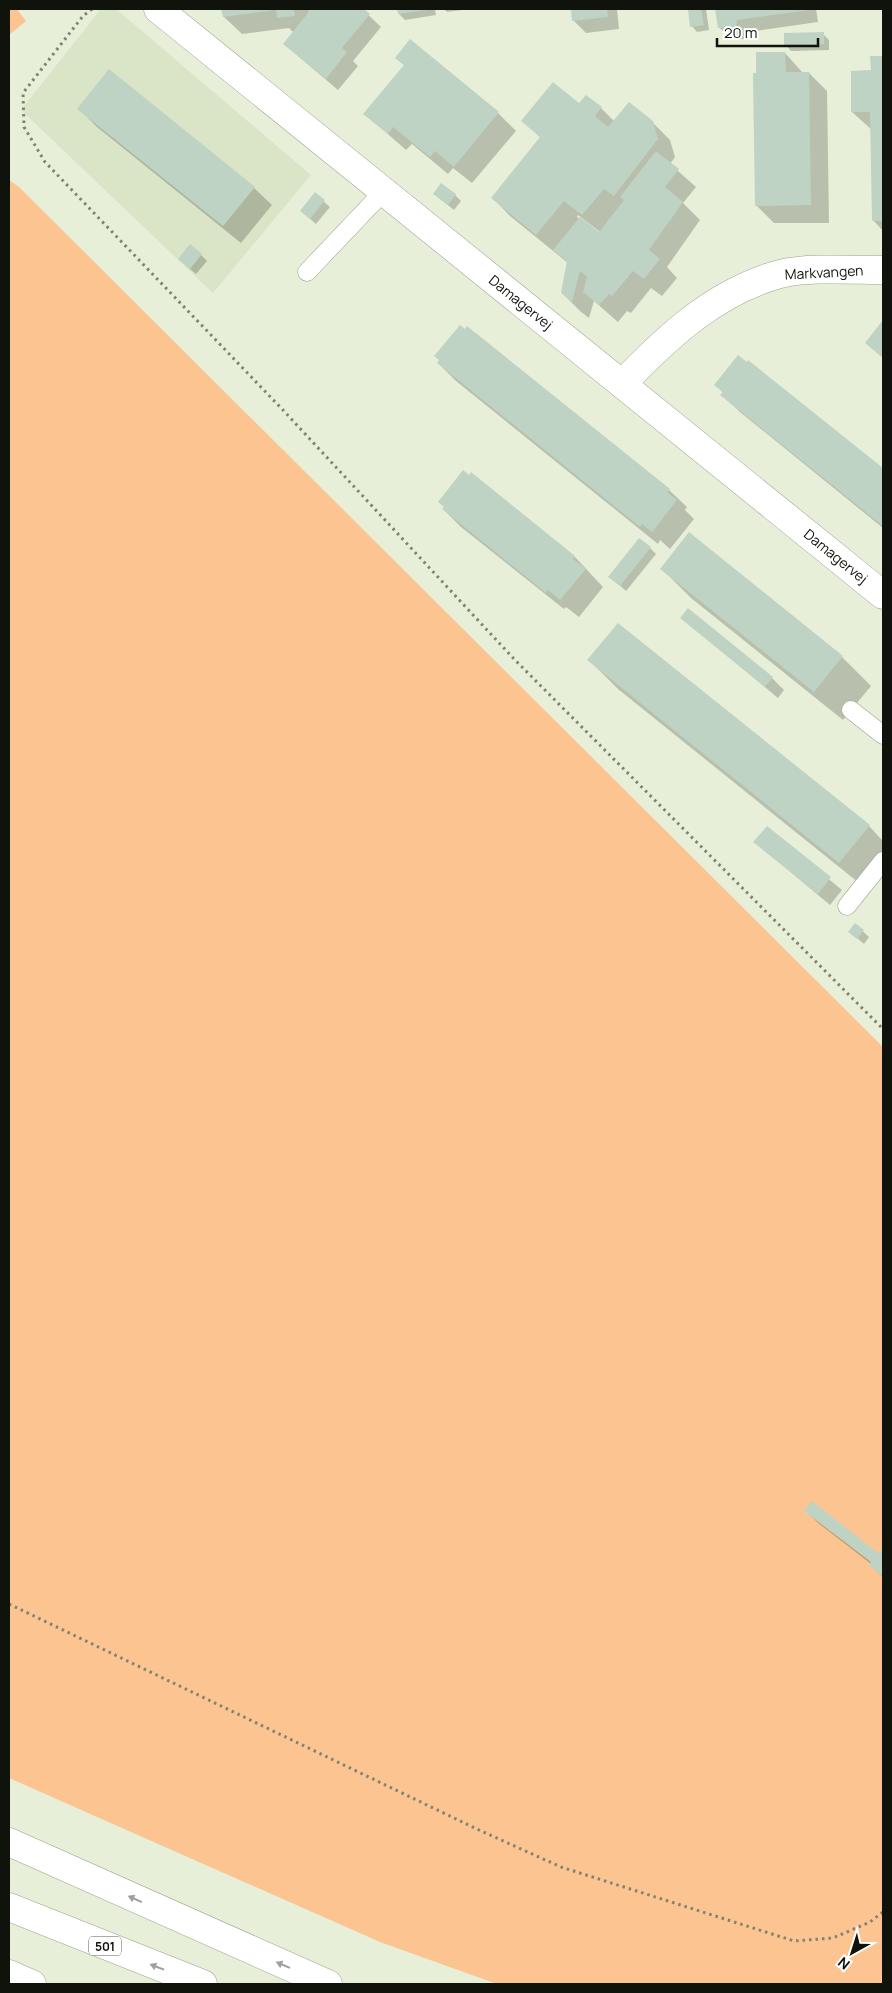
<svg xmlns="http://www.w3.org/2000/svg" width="892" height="1993" font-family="Manrope,sans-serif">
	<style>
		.built { fill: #dae4c6 }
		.green { fill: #fcc491 }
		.shadow { fill: #0003; fill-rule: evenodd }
		.building { fill: #bed3c3 }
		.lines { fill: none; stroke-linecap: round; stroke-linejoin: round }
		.service-casing { stroke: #9ba28d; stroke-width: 19 }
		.minor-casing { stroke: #9ba28d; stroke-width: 29 }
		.motorway-casing { stroke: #9ba28d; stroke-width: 29 }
		.path { stroke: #7e8373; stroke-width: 3; stroke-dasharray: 2.5 4; stroke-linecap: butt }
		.service { stroke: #fff; stroke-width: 18 }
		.minor { stroke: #fff; stroke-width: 28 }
		.motorway { stroke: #fff; stroke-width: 28 }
		.oneway { fill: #9fa19d }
		.labels { text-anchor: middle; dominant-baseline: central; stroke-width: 4; stroke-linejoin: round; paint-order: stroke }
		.shield { fill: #fff; stroke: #585a54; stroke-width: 1 }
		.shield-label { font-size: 12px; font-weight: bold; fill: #10130b }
		.street-label { font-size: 14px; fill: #10130b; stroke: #fff }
	</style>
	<rect width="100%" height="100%" fill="#e7efd8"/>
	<polygon class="built" points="101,9 116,9 311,175 213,293 21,110"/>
	<g class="green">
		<polygon points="9,9 17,9 26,21 9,35"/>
		<polygon points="9,180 19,187 883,1047 883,1984 497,1984 380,1942 9,1778"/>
	</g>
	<g class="shadow">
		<polygon points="223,9 309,9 309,13 313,9 362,9 381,27 353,61 358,66 338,90 284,44 294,33 289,28 242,34 224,17"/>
		<polygon points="398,9 435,9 436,15 405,20 399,14"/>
		<polygon points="444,9 470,9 447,12"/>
		<polygon points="572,9 617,9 619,29 586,33 573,20"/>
		<polygon points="689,9 706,9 709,30 697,32 692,26"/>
		<polygon points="716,9 816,9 818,22 749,32 748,39 731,39 719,27"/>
		<polygon points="823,34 829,40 829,50 791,51 786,45"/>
		<polygon points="411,41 498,113 516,131 472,183 453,168 448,174 412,144 406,150 365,114 405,66 396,58"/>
		<polygon points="785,53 803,73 809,73 827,91 829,223 774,223 756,205 758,74"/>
		<polygon points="872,57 883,57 883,231 873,220 872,130 852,112 872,72"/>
		<path d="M579,105L601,108L615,122H652L670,140L675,157L670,164L696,187L683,203L700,220L667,267L677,278L662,296L651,288L631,313L627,311L618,322L594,301L589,318L580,311L562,293L568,263L510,216L493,198L541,138L523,121ZM578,215L600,232L599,234L577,217Z"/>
		<polygon points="79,109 254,188 272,205 241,243 97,127"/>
		<polygon points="315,194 330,207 316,224 301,211"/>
		<polygon points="434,194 455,195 461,201 454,210"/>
		<polygon points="201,255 207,261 196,274 185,265"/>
		<polygon points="467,327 669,490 687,507 685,510 694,519 670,549 660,540 658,544 456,381 438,363"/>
		<polygon points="749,362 883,470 883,528 740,412 722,395 723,393 716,385"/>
		<polygon points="471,474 575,557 603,587 579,617 566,607 564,609 461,527 443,509"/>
		<polygon points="650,548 656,554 626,591 616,582"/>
		<polygon points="662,569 842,657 871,686 843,720 691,598"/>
		<polygon points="682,618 772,678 784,690 778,698"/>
		<polygon points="618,625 869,826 883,841 883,873 869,891 618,689 589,660"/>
		<polygon points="767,828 842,890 830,905 755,842"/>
		<polygon points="856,925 869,937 864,944 856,937"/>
		<polygon points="806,1511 878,1554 881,1551 883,1553 883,1578 871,1564 818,1523"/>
	</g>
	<g class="building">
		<polygon points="221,9 275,9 275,10 223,17"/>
		<polygon points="276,9 294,9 295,16 277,18"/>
		<polygon points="311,9 364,9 370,14 342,48 347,52 326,79 283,44"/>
		<polygon points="397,9 426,9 426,10 398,14"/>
		<polygon points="571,9 607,9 608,17 572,21"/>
		<polygon points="688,9 701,9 704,25 690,27"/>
		<polygon points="715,9 809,9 809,10 737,20 736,27 718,28"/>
		<polygon points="824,32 824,44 784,45 784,33"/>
		<polygon points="410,39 499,112 454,167 435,151 430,157 393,127 388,134 363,114 404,65 395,58"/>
		<polygon points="756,52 785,52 786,72 809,72 811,205 755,206 753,73 756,73"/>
		<polygon points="870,56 883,56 883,221 872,221 870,112 851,112 851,71 871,70"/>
		<polygon points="109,69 255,187 223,226 77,109"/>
		<polygon points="553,82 579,103 586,95 602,107 595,116 608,127 629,102 653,121 658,139 614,196 604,189 582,215 564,201 536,235 491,198 540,137 521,121"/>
		<polygon points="656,151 679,169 665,187 683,202 649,250 660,259 644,279 633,271 612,296 609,294 599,305 583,292 587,277 580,271 572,302 561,293 567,261 553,250 580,217 599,232 624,200 620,197"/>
		<polygon points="441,183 456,194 448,205 433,194"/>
		<polygon points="315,192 325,200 310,219 300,211"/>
		<polygon points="190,244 202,254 190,269 178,259"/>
		<polygon points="883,320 883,358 865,343"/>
		<polygon points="460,325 465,329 467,326 670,489 667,492 677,500 652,532 642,524 640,527 437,363 439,360 434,356"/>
		<polygon points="738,355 747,362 748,360 883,468 883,526 720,395 723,392 714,385"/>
		<polygon points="463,470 469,475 471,472 575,556 573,559 586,569 560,600 548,590 546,593 442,509 444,507 438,502"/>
		<polygon points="689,532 843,656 814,692 660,569"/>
		<polygon points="639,538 651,547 620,586 608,577"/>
		<polygon points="688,608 773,677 765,687 680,618"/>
		<polygon points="618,623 870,825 839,863 587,660"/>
		<polygon points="767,826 831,877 818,894 753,842"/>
		<polygon points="855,923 864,930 857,939 848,932"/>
		<polygon points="812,1501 878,1553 881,1550 883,1552 883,1577 869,1565 871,1562 804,1511"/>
	</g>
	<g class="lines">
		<defs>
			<g id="service">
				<polyline points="307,272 384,191"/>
				<polyline points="851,710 883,735"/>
				<polyline points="847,906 883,861"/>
			</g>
			<g id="minor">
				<polyline points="158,9 883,595"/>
				<path d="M622,384C667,337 716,291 780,274C807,267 855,270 883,270"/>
			</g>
			<g id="motorway">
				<polyline points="9,1842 328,1984"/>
				<polyline points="9,1907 203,1984"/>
				<polyline points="9,1974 32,1984"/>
			</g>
		</defs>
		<use href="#service" class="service-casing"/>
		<use href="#minor" class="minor-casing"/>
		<use href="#motorway" class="motorway-casing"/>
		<g class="path">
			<polyline points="92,9 83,16 23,93 24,127 45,162 282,409 514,659 883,1029"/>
			<polyline points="9,1604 479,1830 561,1867 794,1941 833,1938 870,1922 883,1912"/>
		</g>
		<use href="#service" class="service"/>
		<use href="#minor" class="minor"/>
		<use href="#motorway" class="motorway"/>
	</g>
	<defs><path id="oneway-solid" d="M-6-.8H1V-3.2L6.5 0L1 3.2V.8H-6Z" transform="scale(1.25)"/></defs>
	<g class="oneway">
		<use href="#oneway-solid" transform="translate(135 1899) rotate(-156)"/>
		<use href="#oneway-solid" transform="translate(283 1965) rotate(-157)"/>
		<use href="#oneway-solid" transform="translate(157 1967) rotate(-159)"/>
	</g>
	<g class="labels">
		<rect class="shield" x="89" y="1936.5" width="32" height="19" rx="4"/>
		<g class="shield-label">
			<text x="105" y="1946">501</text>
		</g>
		<g class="street-label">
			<text transform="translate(824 272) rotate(-3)">Markvangen</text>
			<text transform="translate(521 302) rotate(39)">Damagervej</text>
			<text transform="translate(836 556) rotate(39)">Damagervej</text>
		</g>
	</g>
	<rect width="892" height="1993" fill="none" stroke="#10130b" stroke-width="20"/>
	<g transform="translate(852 1953) rotate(219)" stroke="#ffffff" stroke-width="4" paint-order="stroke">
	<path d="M0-4L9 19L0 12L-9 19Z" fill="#10130b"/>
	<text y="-8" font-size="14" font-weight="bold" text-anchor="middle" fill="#10130b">N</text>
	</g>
	<path d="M717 38v8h101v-8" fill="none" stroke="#10130b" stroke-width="2.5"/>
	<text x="724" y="38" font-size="15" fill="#10130b" stroke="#ffffff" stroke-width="4" paint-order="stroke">20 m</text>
</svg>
